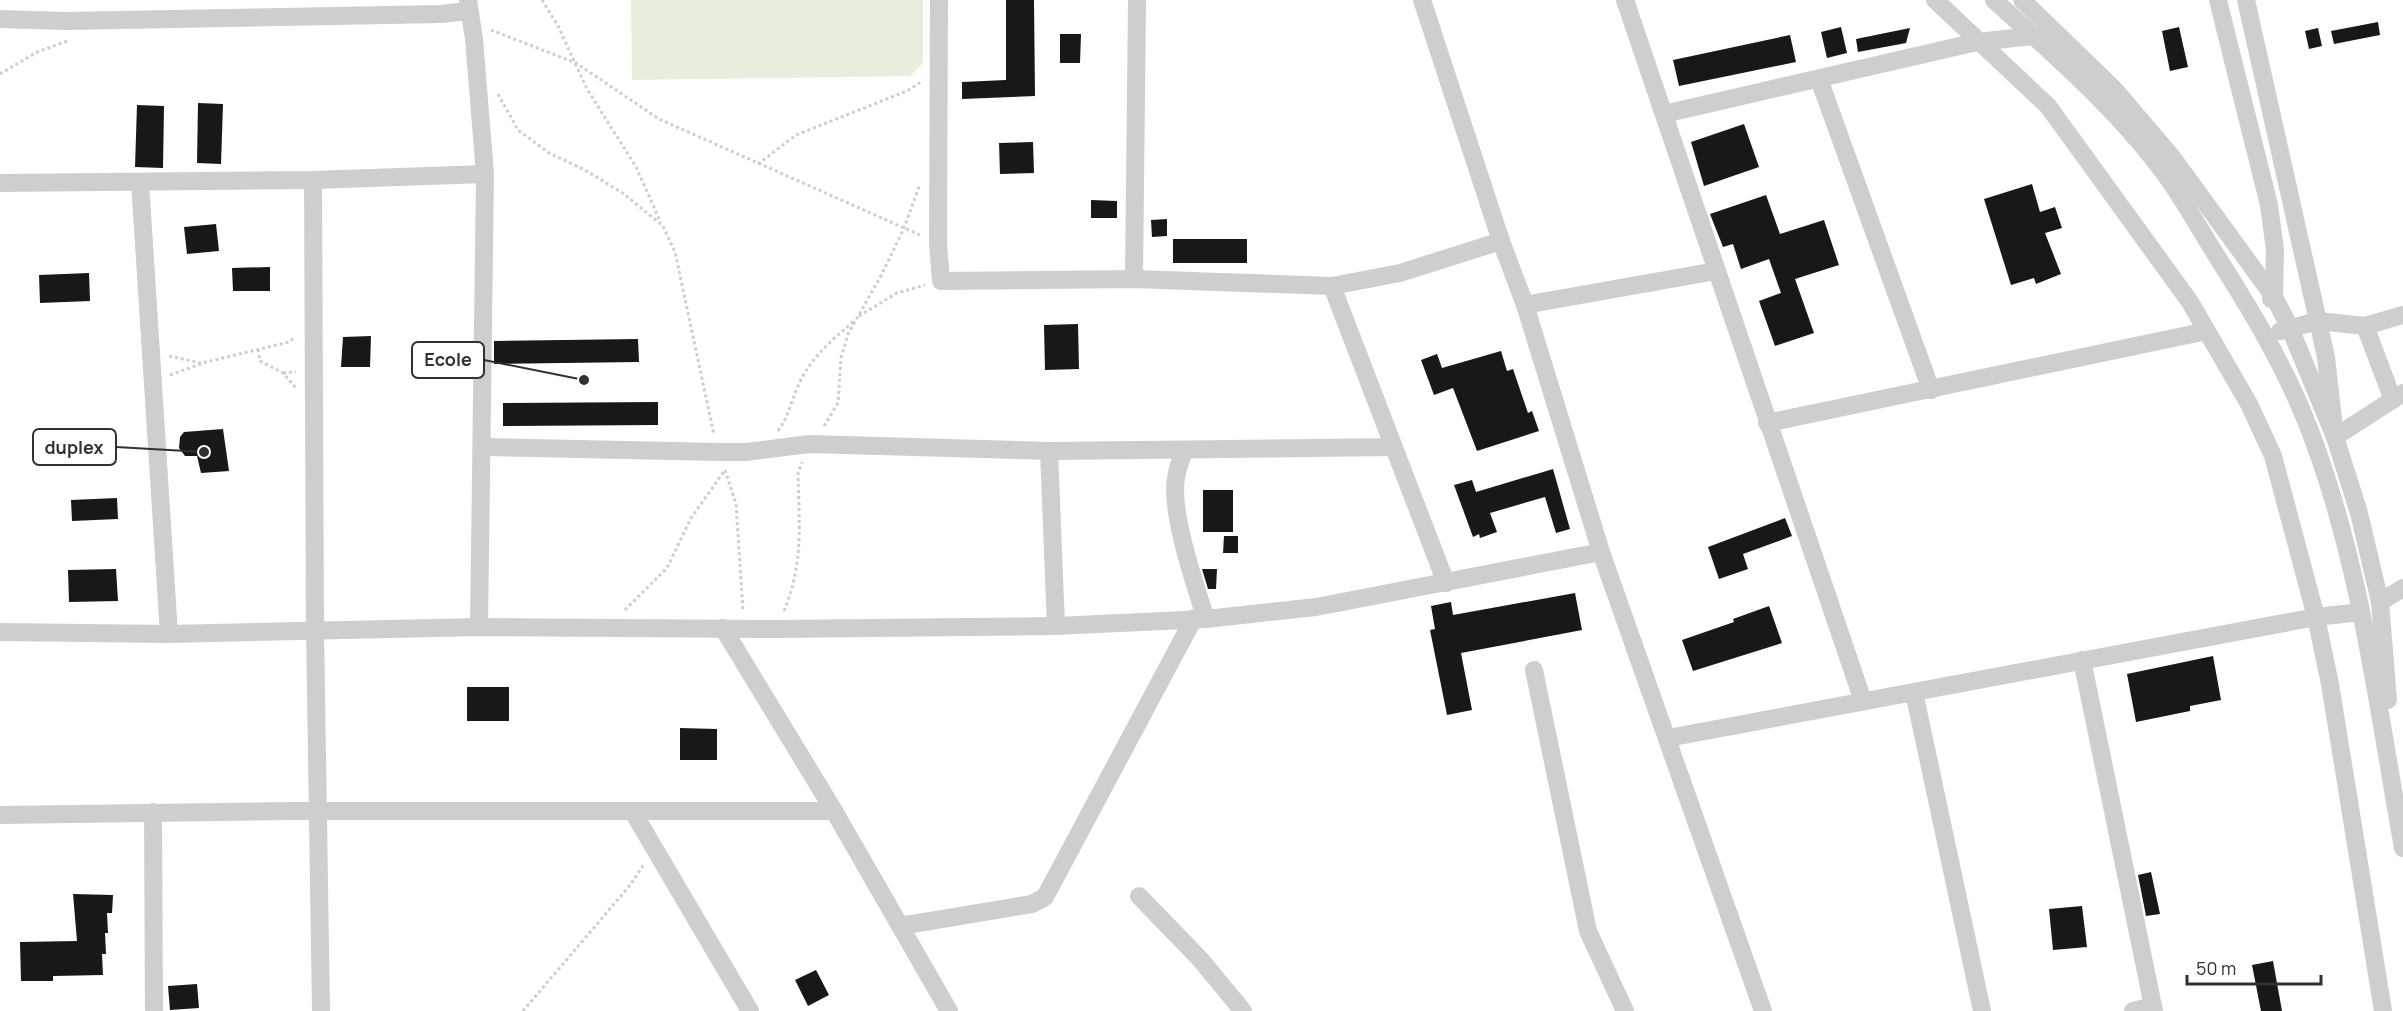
<svg xmlns="http://www.w3.org/2000/svg" width="2403" height="1011" font-family="Manrope,sans-serif">
	<style>
		.green { fill: #e6eede }
		.building { fill: #181818 }
		.lines { fill: none; stroke-linecap: round; stroke-linejoin: round }
		.path { stroke: #cecece; stroke-width: 3; stroke-dasharray: 3 3; stroke-linecap: butt }
		.minor { stroke: #cecece; stroke-width: 18 }
		.leader { fill: none; stroke: #313131; stroke-width: 2 }
		.callout-dot { fill: #313131; stroke: #fff; stroke-width: 2 }
		.callout { fill: #fff; stroke: #313131; stroke-width: 2 }
		.callout-label { font-size: 18px; text-anchor: middle; font-weight: bold; fill: #313131 }
	</style>
	<rect width="100%" height="100%" fill="#fff"/>
	<polygon class="green" points="631,0 923,0 923,63 910,76 632,80"/>
	<g class="building">
		<polygon points="1006,0 1034,0 1035,96 962,99 962,82 1006,80"/>
		<polygon points="2378,22 2380,35 2334,44 2331,31"/>
		<polygon points="1841,27 1847,53 1827,58 1821,32"/>
		<polygon points="2179,27 2188,67 2170,71 2162,31"/>
		<polygon points="1910,28 1906,43 1858,52 1856,39"/>
		<polygon points="2318,28 2322,46 2309,49 2305,31"/>
		<polygon points="1060,34 1081,34 1080,63 1060,63"/>
		<polygon points="1790,35 1796,62 1679,86 1673,60"/>
		<polygon points="198,103 223,104 221,164 197,163"/>
		<polygon points="137,105 164,106 163,168 135,167"/>
		<polygon points="1744,124 1759,167 1704,186 1691,142"/>
		<polygon points="1033,142 1034,173 1000,174 999,143"/>
		<polygon points="2032,184 2040,212 2055,207 2062,228 2045,233 2061,274 2036,284 2034,278 2011,285 1984,199"/>
		<polygon points="1766,195 1780,234 1824,220 1839,265 1795,279 1814,333 1775,346 1759,301 1781,293 1769,259 1741,269 1733,244 1723,247 1710,214"/>
		<polygon points="1091,200 1117,201 1117,218 1091,218"/>
		<polygon points="1167,219 1167,236 1152,237 1151,220"/>
		<polygon points="216,224 219,251 187,254 184,227"/>
		<rect x="1173" y="239" width="74" height="24"/>
		<polygon points="270,267 270,291 233,291 232,268"/>
		<polygon points="89,273 90,301 40,303 39,275"/>
		<polygon points="1078,324 1079,369 1045,370 1044,325"/>
		<polygon points="371,336 370,367 341,367 343,337"/>
		<polygon points="638,339 639,362 494,364 494,341"/>
		<polygon points="1501,351 1507,371 1513,369 1528,413 1532,411 1539,431 1477,451 1453,388 1434,395 1421,360 1437,354 1442,368"/>
		<polygon points="658,402 658,425 503,426 503,403"/>
		<polygon points="223,429 229,471 201,473 197,456 185,456 179,448 180,437 184,432"/>
		<polygon points="1553,469 1570,529 1556,533 1545,497 1490,513 1497,532 1480,538 1479,534 1473,537 1454,485 1472,480 1476,492"/>
		<rect x="1203" y="490" width="30" height="42"/>
		<polygon points="117,498 118,519 72,521 71,500"/>
		<polygon points="1785,518 1792,536 1743,554 1748,569 1719,579 1708,547"/>
		<polygon points="1224,536 1238,536 1238,553 1223,553"/>
		<polygon points="116,569 118,601 69,602 68,570"/>
		<polygon points="1202,569 1217,569 1216,589 1208,589"/>
		<polygon points="1575,593 1582,630 1461,653 1472,710 1447,715 1430,630 1435,629 1431,606 1451,602 1453,615"/>
		<polygon points="1769,606 1782,643 1693,671 1682,640 1734,622 1733,619"/>
		<polygon points="2213,656 2221,700 2190,706 2190,711 2136,722 2127,674"/>
		<rect x="467" y="687" width="42" height="34"/>
		<polygon points="680,728 717,729 717,760 680,760"/>
		<polygon points="2151,872 2160,914 2146,916 2138,875"/>
		<polygon points="73,894 113,895 112,913 107,913 108,933 105,933 106,954 102,954 103,975 53,976 53,981 21,981 20,942 77,941"/>
		<polygon points="2082,906 2087,947 2053,950 2049,909"/>
		<polygon points="2273,961 2282,1011 2261,1011 2252,965"/>
		<polygon points="816,970 829,995 808,1006 795,980"/>
		<polygon points="197,984 199,1008 170,1010 168,986"/>
	</g>
	<g class="lines">
		<g class="path">
			<polyline points="542,0 558,26 587,89 636,167 661,223"/>
			<polyline points="491,30 576,63 659,119 920,235"/>
			<polyline points="0,74 37,52 70,40"/>
			<polyline points="498,94 518,130 549,153 585,170 624,194 663,226 675,252 714,435"/>
			<polyline points="758,164 796,135 907,91 921,82"/>
			<polyline points="859,316 897,293 925,285"/>
			<polyline points="258,349 260,361 283,373 296,388"/>
			<polyline points="169,356 201,363"/>
			<polyline points="283,373 296,372"/>
			<polyline points="170,375 206,362 289,342 295,337"/>
			<polyline points="824,426 838,403 841,358 848,334 882,274 904,228 920,184"/>
			<path d="M778,431C789,416 791,401 799,384C811,357 832,340 854,321"/>
			<polyline points="725,470 736,504 743,611"/>
			<polyline points="625,610 667,568 691,518 725,470"/>
			<path d="M784,611C804,562 799,524 798,473L802,462"/>
			<polyline points="523,1011 631,884 644,864"/>
		</g>
		<g class="minor">
			<polyline points="468,0 474,39 485,174 479,627"/>
			<polyline points="939,0 938,243 941,281 1134,279 1332,286 1400,273 1501,241"/>
			<polyline points="1422,0 1501,241 1525,305 1601,552 1763,1011"/>
			<polyline points="1625,0 1863,701"/>
			<polyline points="1935,0 2048,106 2190,302 2249,404 2273,456 2316,617 2330,684 2383,1011"/>
			<path d="M1994,0C2053,54 2117,109 2164,173C2182,197 2196,223 2211,247C2249,307 2285,365 2310,431C2361,564 2378,709 2403,848"/>
			<polyline points="2022,0 2115,90 2172,157 2274,297 2289,326 2335,437 2359,513 2380,602 2388,700"/>
			<polyline points="2218,0 2269,205 2275,250 2274,297 2271,299"/>
			<polyline points="2246,0 2326,357 2335,437 2403,393"/>
			<polyline points="0,19 65,21 441,14 468,11"/>
			<polyline points="1819,79 1931,390"/>
			<polyline points="1664,114 1977,42 2033,36"/>
			<polyline points="313,180 315,629 321,1011"/>
			<polyline points="140,182 169,634"/>
			<polyline points="0,183 313,180 485,174"/>
			<polyline points="1134,279 1137,0"/>
			<polyline points="1332,286 1446,583"/>
			<polyline points="1525,305 1716,271"/>
			<polyline points="2365,326 2393,400"/>
			<polyline points="2280,331 2318,321 2365,326 2403,315"/>
			<polyline points="1767,423 2207,331"/>
			<polyline points="484,447 719,452 746,452 809,444 1049,451 1394,447"/>
			<polyline points="1049,451 1056,626"/>
			<path d="M1184,451C1181,460 1177,469 1176,478C1170,512 1195,585 1206,619"/>
			<polyline points="2380,602 2403,588"/>
			<polyline points="723,628 834,811 949,1011"/>
			<polyline points="0,632 169,634 479,627 776,629 1056,626 1206,619 1316,607 1601,552"/>
			<polyline points="2082,660 2154,1011"/>
			<polyline points="1534,670 1588,931 1625,1011"/>
			<polyline points="1914,692 1982,1011"/>
			<polyline points="1668,738 2316,617 2361,612"/>
			<polyline points="153,812 154,1011"/>
			<polyline points="633,812 750,1011"/>
			<polyline points="0,815 295,811 834,811"/>
			<polyline points="1139,896 1200,959 1243,1011"/>
			<polyline points="900,926 1032,904 1045,897 1194,618"/>
			<polyline points="2133,1011 2153,1006"/>
		</g>
	</g>
	<path class="leader" d="M584 380L484 360M204 452L116 447"/>
	<g class="callout-dot">
		<circle cx="584" cy="380" r="6"/>
		<circle cx="204" cy="452" r="6"/>
	</g>
	<g class="callout">
		<rect x="412" y="342" width="72" height="36" rx="6"/>
		<rect x="33" y="429" width="83" height="36" rx="6"/>
	</g>
	<g class="callout-label">
		<text x="448" y="366">Ecole</text>
		<text x="74" y="454">duplex</text>
	</g>
	<path d="M2187 975v9h134v-9" fill="none" stroke="#313131" stroke-width="3"/>
	<text x="2196" y="975" font-size="18" fill="#313131" stroke="#ffffff" stroke-width="4.5" paint-order="stroke">50 m</text>
</svg>
